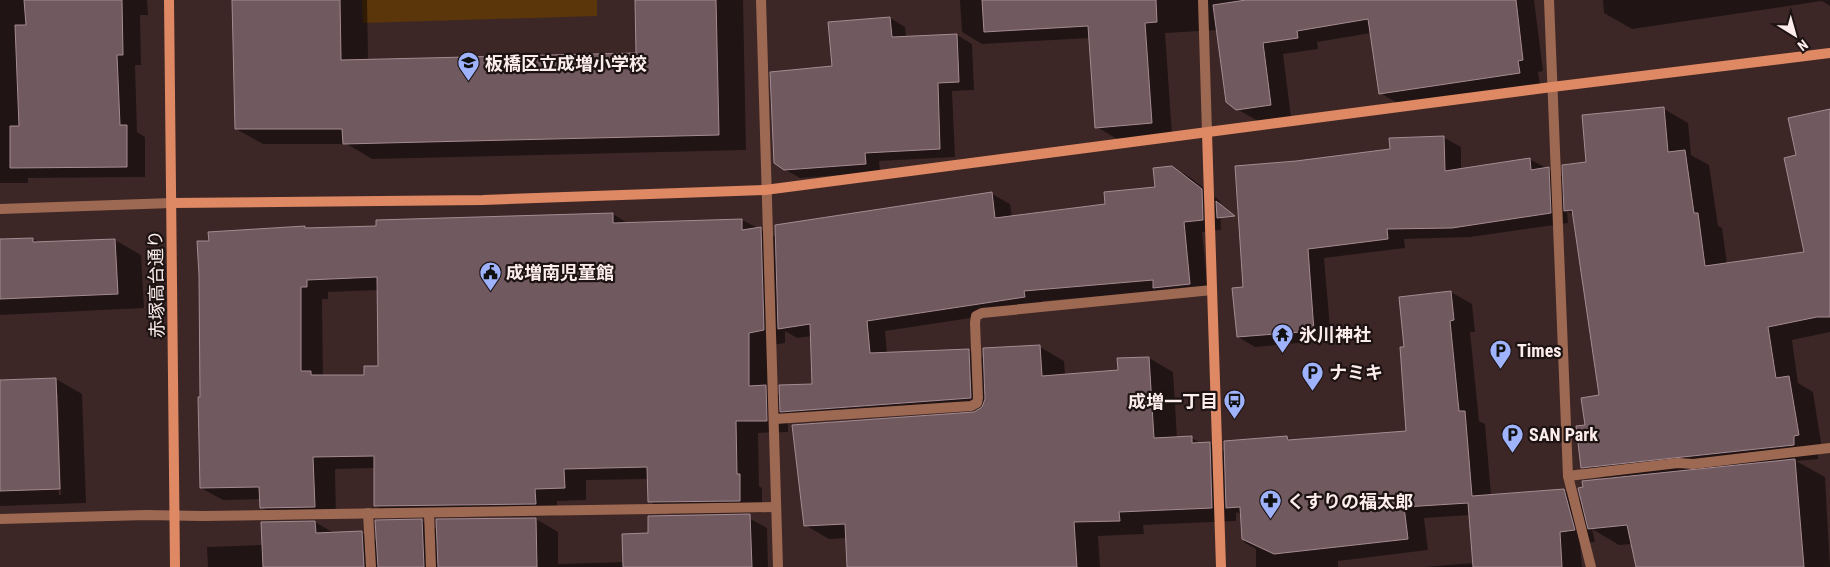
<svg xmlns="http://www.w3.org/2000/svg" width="1830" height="567" font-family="'Roboto Condensed','Noto Sans JP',sans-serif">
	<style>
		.garden { fill: #5a360a }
		.shadow { fill: #0007; fill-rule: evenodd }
		.building { fill: #715960; stroke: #a58b92; fill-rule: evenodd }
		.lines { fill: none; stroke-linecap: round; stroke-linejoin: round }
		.lane { stroke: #9e6952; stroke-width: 10 }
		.street { stroke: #9e6952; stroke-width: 10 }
		.secondary { stroke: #de8864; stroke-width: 10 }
		.labels { text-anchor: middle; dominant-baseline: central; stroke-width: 4.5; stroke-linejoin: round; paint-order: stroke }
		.poi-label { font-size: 18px; font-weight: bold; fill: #fcedec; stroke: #1d1313; text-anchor: start }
		.street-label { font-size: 18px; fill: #fcedec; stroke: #1d1313 }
	</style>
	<rect width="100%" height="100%" fill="#3d2726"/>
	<polygon class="garden" points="362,0 597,0 597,16 363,23"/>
	<g class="shadow">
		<polygon points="0,0 147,0 148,15 140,15 141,65 135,65 137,132 145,137 145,177 28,178 28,183 0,183"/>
		<polygon points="234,0 367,0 368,60 637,54 636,0 743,0 746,150 372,159 347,144 263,144 236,129"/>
		<polygon points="960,0 1534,0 1543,71 1538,72 1540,84 1401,105 1380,93 1371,33 1317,42 1318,49 1283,54 1291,117 1258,121 1237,109 1217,30 1165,33 1172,134 1117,139 1097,127 1090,38 982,44 962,32"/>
		<polygon points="1603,0 1830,0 1830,6 1822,1 1632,29 1604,13"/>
		<polygon points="890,18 905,27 906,37 957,35 972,44 974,90 952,91 955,157 879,161 880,172 800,178 784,169 833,67"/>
		<path d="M1664,109L1688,123L1691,155L1709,165L1718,226L1722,228L1727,264L1805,253L1797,156L1830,110V332L1792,340L1798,383L1813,392L1822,449H1818V459L1796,461L1825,477L1830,567H1637L1632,544L1619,545L1592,529L1595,542L1580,543L1582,567H1423L1474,563L1470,515L1424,518L1428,550L1338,561V567H1256V549L1244,542L1242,515L1236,512V521L1143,525L1144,534L1098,536L1100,567H848L847,538L829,539L805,525L982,409L800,422L788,415V432L758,433L759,486L762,488V513L671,514L649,501L648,479L586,480V500L557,501V516L397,518L375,506V468L335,469L336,519L283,520L261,507V499L223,500L201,488L202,398L210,242L304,227L309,230L613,214L629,224L742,220L776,237L992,194L1010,204L1012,217L1107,205L1157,188L1172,167L1191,178L1220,201L1221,230L1202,232L1208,294L1160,291L1042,301L1043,307L885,331L887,353L969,350L985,359L1040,347L1064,361L1065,375L1119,371L1149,358L1173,372L1177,438H1192L1202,444L1210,443L1225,452L1287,437L1294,441L1408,432L1405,348L1451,292L1472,304L1475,332H1470L1479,421L1485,424L1491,495L1564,490L1583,501L1605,480L1582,467L1586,426L1601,397L1574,215L1567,211L1568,223L1470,237L1404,239L1405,248L1324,258L1331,340L1255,347L1238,337L1244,288L1296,162L1391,150L1443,137L1461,147V169L1529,159L1564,177ZM378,290L380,367L366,376H323L322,299H328V292ZM785,331L797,338L812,336L813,385L781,396L771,390V345L785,343Z"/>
		<polygon points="33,239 40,243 115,240 141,255 144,308 0,315 0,240"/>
		<path d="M56,379L82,394L86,503L0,506V382ZM55,394H58L61,495H59Z"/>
		<polygon points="745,516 767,528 768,567 208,567 207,547 263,545 315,522 334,533 362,533 378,542 422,521 438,530 536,519 558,532 558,564 624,562 649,534"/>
	</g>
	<g class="building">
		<polygon points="24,0 122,0 123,55 117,55 120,125 127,125 127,167 10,168 10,126 19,126 15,25 26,25"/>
		<polygon points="232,0 340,0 341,60 636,53 635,0 716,0 719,135 343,144 342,129 235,129"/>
		<polygon points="982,0 1156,0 1157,22 1145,23 1152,123 1095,128 1088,26 984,32"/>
		<polygon points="1246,0 1516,0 1523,60 1518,61 1520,73 1379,94 1368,19 1297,31 1298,38 1263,43 1271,105 1236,110 1226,102 1213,5"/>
		<polygon points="890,17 892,37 957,34 959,82 938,83 940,149 865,153 866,164 812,168 784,170 774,163 770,72 832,66 828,22"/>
		<polygon points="1664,107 1668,152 1685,150 1694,213 1698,213 1705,266 1804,252 1784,158 1796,155 1788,118 1830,109 1830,317 1817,317 1768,327 1776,378 1789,376 1799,435 1794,436 1794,445 1581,468 1576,426 1585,425 1581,398 1599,395 1572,210 1564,211 1562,165 1586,162 1582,115"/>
		<polygon points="1444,136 1445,171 1530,158 1531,170 1549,167 1551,213 1452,228 1387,229 1388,239 1308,249 1314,331 1237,337 1232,288 1243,287 1235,166 1296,161 1390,149 1389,138"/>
		<polygon points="1172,166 1202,189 1203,220 1184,222 1190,284 1153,288 1153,280 1024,291 1025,297 867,321 870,353 969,349 971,398 780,412 779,385 812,384 810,324 778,329 775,225 992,192 995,218 1105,204 1104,192 1155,187 1153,168"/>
		<polygon points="1216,201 1235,216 1217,218"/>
		<path d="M613,213V223L742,219V230L761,227L764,330L749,333V386L766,385L767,421H736L737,474H740V501L648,502L647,467L564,469L565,488L535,489L536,504L374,506V456L313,457L315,507L260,508L259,487L200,488L198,397H200L199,275L197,241H209L208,232L305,226V228L376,226V220ZM377,277L378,366H364V375H311V371H301V287H307V280Z"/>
		<polygon points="33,238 33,242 115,239 118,294 0,299 0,239"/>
		<polygon points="1451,291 1454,320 1450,321 1459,411 1465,411 1472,496 1564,489 1575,530 1560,532 1562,567 1473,567 1468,503 1404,507 1408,539 1274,554 1242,539 1240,507 1226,508 1224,441 1287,436 1288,440 1406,431 1400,347 1404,347 1399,297"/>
		<polygon points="1040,345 1042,376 1118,370 1117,358 1149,357 1154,438 1192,436 1192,443 1210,442 1212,508 1119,512 1120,521 1074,522 1077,567 847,567 845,524 804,526 792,425 974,412 982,407 985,399 983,348"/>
		<polygon points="56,378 60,489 0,491 0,380"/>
		<polygon points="1795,459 1804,567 1636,567 1627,525 1588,529 1578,488 1583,487 1582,481"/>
		<polygon points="750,514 752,567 623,567 622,534 648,533 648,516"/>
		<polygon points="536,518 537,567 438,567 436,519"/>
		<polygon points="422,519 424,567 378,567 375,520"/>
		<polygon points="315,521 316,533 362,531 364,567 263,567 261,522"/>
	</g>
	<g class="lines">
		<g class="lane">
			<polyline points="775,419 971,406 977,403 978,398 975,323 976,316 982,313 1212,290"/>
			<polyline points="368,513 371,567"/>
			<polyline points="429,513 431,567"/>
		</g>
		<g class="street">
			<polyline points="761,0 778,567"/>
			<polyline points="1203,0 1207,133"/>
			<polyline points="1549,0 1568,476 1591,567"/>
			<polyline points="0,209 172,203"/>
			<polyline points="1568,476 1678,463 1693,464 1830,448"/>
			<polyline points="0,519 146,515 203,516 775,507"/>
		</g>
		<g class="secondary">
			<polyline points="169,0 175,567"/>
			<polyline points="1207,133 1221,567"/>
			<polyline points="172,203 483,200 765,190 1552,87 1830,53"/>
		</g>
	</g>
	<defs>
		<symbol id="school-pin" viewBox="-11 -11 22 30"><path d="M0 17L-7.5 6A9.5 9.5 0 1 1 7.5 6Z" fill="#9fb3fd" stroke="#1d1313"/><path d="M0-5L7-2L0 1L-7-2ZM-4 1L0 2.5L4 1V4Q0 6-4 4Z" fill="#111"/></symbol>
		<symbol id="civic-pin" viewBox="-11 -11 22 30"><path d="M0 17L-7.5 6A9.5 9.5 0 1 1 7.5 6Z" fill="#9fb3fd" stroke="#1d1313"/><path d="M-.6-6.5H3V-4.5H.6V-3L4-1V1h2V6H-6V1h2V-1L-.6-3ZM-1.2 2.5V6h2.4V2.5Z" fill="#111"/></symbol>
		<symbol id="temple-pin" viewBox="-11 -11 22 30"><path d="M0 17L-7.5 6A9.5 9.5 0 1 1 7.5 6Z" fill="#9fb3fd" stroke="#1d1313"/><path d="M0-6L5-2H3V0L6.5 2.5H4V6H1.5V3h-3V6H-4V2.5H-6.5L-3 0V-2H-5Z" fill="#111"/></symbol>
		<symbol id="parking-pin" viewBox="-11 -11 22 30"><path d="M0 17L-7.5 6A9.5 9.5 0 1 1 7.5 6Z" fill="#9fb3fd" stroke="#1d1313"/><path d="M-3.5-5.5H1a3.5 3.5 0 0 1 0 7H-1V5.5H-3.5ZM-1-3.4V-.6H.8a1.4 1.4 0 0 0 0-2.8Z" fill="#111"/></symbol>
		<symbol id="bus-pin" viewBox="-11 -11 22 30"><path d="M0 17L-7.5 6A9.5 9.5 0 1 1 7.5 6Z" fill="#9fb3fd" stroke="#1d1313"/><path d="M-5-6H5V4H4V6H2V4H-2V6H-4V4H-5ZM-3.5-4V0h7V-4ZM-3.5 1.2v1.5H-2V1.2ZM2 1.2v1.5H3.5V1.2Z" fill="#111"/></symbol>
		<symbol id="pharmacy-pin" viewBox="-11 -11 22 30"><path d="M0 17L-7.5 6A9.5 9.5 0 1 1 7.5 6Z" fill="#9fb3fd" stroke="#1d1313"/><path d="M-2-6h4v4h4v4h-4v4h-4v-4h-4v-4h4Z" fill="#111"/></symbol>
	</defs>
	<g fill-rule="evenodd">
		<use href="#school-pin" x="456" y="50" width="25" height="34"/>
		<use href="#civic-pin" x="478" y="260" width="25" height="34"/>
		<use href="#temple-pin" x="1270" y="322" width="25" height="34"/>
		<use href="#parking-pin" x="1488" y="338" width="25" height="34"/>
		<use href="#parking-pin" x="1300" y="360" width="25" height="34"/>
		<use href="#bus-pin" x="1222" y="388" width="25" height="34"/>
		<use href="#parking-pin" x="1500" y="422" width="25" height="34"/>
		<use href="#pharmacy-pin" x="1258" y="488" width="25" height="34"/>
	</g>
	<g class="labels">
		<g class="poi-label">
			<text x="485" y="63">板橋区立成増小学校</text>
			<text x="506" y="272">成増南児童館</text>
			<text x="1299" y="334">氷川神社</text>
			<text x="1517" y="350">Times</text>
			<text x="1329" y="372">ナミキ</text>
			<text x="1218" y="401" text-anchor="end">成増一丁目</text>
			<text x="1529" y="434">SAN Park</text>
			<text x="1287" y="501">くすりの福太郎</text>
		</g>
		<g class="street-label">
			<text transform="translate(156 284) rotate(-91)">赤塚高台通り</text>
		</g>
	</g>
	<g transform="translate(1795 35) rotate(143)" stroke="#1d1313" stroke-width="4" paint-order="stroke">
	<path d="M0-4L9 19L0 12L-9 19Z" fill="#fcedec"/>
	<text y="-8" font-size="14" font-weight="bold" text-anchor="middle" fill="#fcedec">N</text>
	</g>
</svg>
